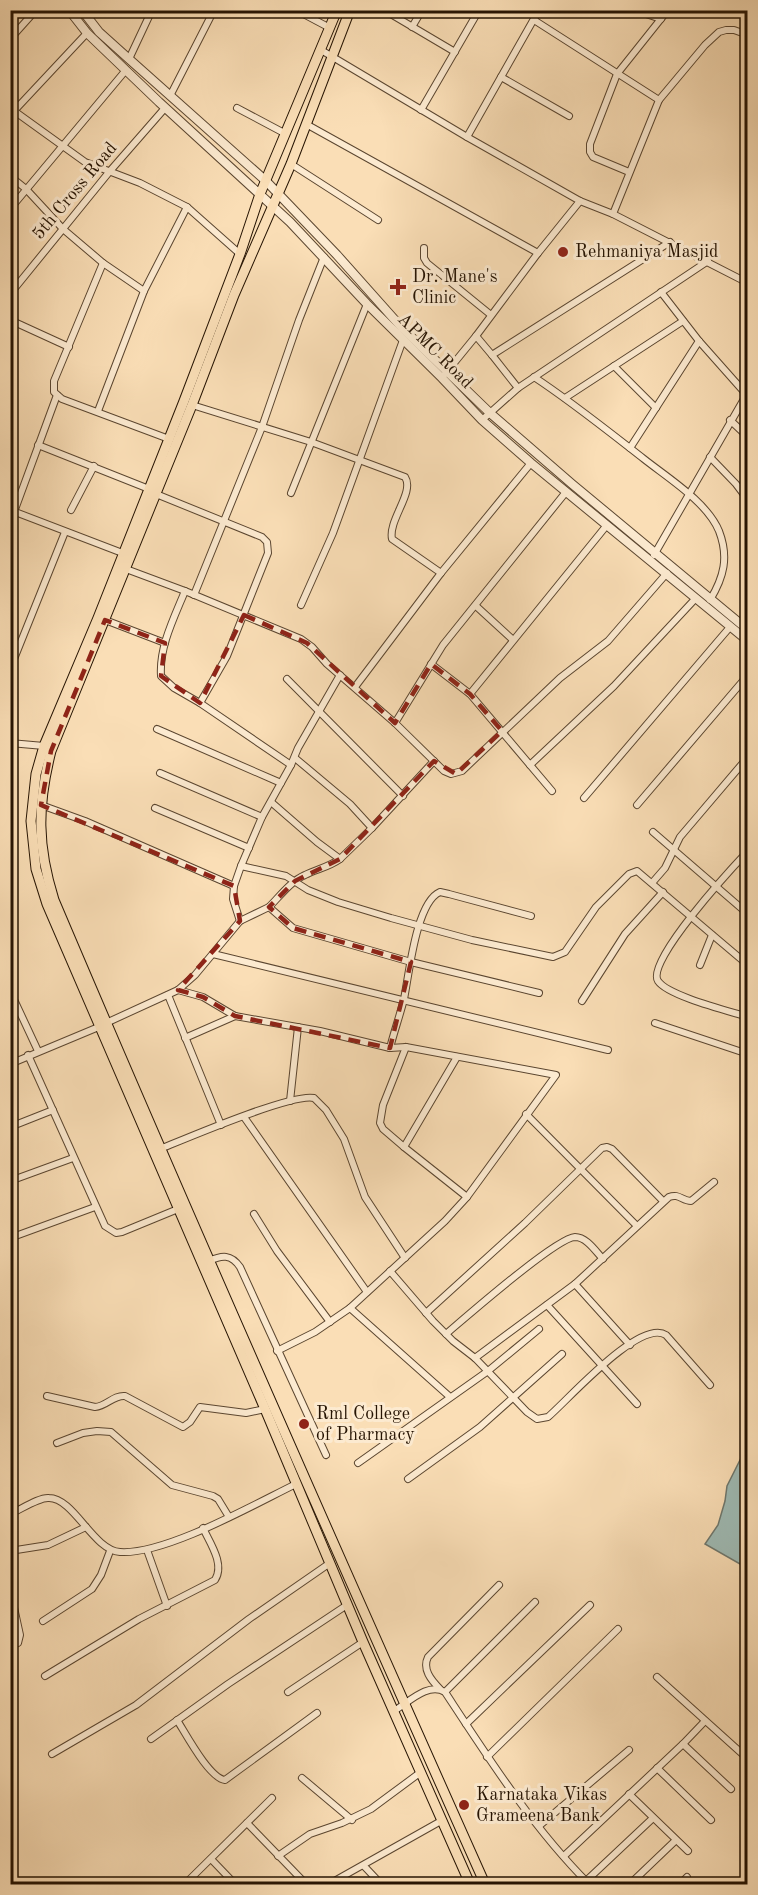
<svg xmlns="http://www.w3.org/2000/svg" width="758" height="1895" font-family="'Old Standard TT',serif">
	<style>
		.water { fill: #9fbbb5; stroke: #6f786e; stroke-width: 1.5 }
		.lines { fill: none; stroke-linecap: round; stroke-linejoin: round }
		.minor-casing { stroke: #5b4630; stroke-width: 8 }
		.tertiary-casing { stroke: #5b4630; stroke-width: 10 }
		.primary-casing { stroke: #261403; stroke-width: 11 }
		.minor { stroke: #fcead0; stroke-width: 6 }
		.tertiary { stroke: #fcead0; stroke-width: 8 }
		.primary { stroke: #fadeb6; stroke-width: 9 }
		.marked { fill: none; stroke: #8f2418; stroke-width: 4.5; stroke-dasharray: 12 8; stroke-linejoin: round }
		.poi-dot { fill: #8f2418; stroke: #fcead0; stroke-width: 2 }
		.labels { text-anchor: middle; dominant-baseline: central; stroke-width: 6; stroke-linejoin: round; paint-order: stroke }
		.street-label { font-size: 18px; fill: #261403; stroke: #fcead0 }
		.poi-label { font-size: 18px; fill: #261403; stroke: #fcead0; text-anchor: start }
	</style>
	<rect width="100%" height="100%" fill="#fadeb6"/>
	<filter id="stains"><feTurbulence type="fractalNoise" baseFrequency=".00333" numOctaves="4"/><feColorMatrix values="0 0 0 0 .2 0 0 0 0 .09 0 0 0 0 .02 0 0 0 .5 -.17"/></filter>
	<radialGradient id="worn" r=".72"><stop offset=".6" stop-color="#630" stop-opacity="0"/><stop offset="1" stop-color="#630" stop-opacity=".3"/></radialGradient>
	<polygon class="water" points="747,1446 748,1568 747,1568 705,1544 718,1525 725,1501 727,1486"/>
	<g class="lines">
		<defs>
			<g id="minor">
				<polyline points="296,10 330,28"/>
				<polyline points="384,10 455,52"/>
				<polyline points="634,10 661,19"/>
				<polyline points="534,20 659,100"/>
				<polyline points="412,27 422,10"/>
				<polyline points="10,39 36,10"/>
				<polyline points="321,50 467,137 580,201 613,214 748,283"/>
				<polyline points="129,59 152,10"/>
				<polyline points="501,77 569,116"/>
				<polyline points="170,96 214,10"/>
				<polyline points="10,108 85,162 140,183 187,207"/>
				<polyline points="237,108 286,134"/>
				<polyline points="421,110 479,10"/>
				<polyline points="14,111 87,33"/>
				<polyline points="306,124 538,253"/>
				<polyline points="467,137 539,10"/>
				<polyline points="291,164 378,220"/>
				<polyline points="629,172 593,157 590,152 590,144 617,74 668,10"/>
				<polyline points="10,176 26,189 63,229 103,263"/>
				<polyline points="10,209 126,70"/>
				<polyline points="613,214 659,100 705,45 719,32 726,30 734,30 748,35"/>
				<polyline points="424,248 424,258 427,263 491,315"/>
				<polyline points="661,292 699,341 746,394"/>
				<polyline points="10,294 110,171 165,108"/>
				<polyline points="10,320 69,347"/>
				<polyline points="476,336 538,253 580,201"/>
				<polyline points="492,355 518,388"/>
				<polyline points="614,366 656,408"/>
				<polyline points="445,374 476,336 492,355 670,242"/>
				<path d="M534,377C572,402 608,431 644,459C668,478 707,502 719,531C729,557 724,577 710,600"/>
				<polyline points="565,398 683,321"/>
				<path d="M192,405L311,442L405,477C415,492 388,520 392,539L441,573"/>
				<polyline points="98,411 144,291"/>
				<polyline points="482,420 518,388 708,261"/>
				<polyline points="730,420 748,437"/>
				<polyline points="169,439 62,399 54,392 54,381 103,263 144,291 187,207 240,254"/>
				<polyline points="38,445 149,489 156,494 262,537 267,542 268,553 227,656 200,703"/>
				<polyline points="630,448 699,341"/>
				<polyline points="710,457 736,484 748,500"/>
				<polyline points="291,493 367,304"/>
				<polyline points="10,510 125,554"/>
				<polyline points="71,510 94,466"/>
				<polyline points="10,523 57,395"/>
				<polyline points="654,555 748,392"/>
				<polyline points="126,569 185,591 301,639 312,647 327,664 395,723 444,771 451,774 462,771 560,678 608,641 667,573"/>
				<path d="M185,591C174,618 159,647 161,676L174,688L200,703L291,765"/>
				<polyline points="194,595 262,427 299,320 324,257"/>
				<polyline points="301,605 333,533 403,340"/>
				<polyline points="476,606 512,639"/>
				<polyline points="105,620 165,643"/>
				<polyline points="431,664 470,694 552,791"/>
				<polyline points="10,669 65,532"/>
				<polyline points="287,679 403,796"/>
				<polyline points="355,687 441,573 531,463"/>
				<polyline points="470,694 607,525"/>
				<polyline points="395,723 443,645 566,492"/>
				<polyline points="157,729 281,783"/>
				<polyline points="10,743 44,746"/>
				<polyline points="295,758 350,804 372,828"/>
				<polyline points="530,765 614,686 696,598"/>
				<polyline points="160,773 262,817"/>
				<polyline points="584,798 730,627"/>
				<polyline points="271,802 317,842 340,859 372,828 434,761"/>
				<polyline points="41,805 85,821 234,886"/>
				<polyline points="637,805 748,675"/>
				<polyline points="155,808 249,848"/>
				<polyline points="653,832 748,914"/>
				<path d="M748,851C732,868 645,962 658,981C668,996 729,1011 748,1017"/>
				<polyline points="241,866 286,876 308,890 338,902 391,918 472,940 553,957 565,952 596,907 629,874 637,871 748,965"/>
				<polyline points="652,883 665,868 680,837 748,757"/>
				<path d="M269,907C280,896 291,881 305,875C317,869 329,867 340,859"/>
				<polyline points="240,921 233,899 234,886 241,866 262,817 291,765 298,748 340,675"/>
				<path d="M213,954C345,986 477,1017 608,1050"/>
				<polyline points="700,965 712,935"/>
				<polyline points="178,990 203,997 235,1016 320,1031 390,1048 406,1047 556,1075 467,1197 445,1221 350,1308 315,1332 277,1351"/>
				<polyline points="10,991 38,1051"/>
				<polyline points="168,995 221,1125"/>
				<polyline points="582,1001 625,934 663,892"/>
				<polyline points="106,1023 178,990 195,975 240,921 269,907 293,928 411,962 539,993"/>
				<polyline points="655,1023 748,1054"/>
				<polyline points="185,1038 235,1016"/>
				<polyline points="406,1047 383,1105 380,1123 383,1129 404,1147 467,1197"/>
				<path d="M390,1048C394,1032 400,1015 404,999C409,975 416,902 440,892L449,894L531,916"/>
				<polyline points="28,1055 105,1226 116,1233 122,1232 178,1209"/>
				<polyline points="10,1064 101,1026"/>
				<polyline points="290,1101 298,1027"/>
				<polyline points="526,1114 637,1226"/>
				<polyline points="244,1117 367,1292"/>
				<polyline points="10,1127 53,1110"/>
				<polyline points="404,1147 457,1057"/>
				<path d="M160,1149C187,1138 292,1093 314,1098L326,1110L344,1139L365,1197L405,1258"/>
				<polyline points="10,1181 73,1158"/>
				<polyline points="254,1214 277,1251 330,1322"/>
				<polyline points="10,1238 95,1207"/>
				<path d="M209,1261C222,1255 231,1254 240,1267L326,1455"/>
				<path d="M390,1271L433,1321L453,1341L475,1358L527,1412L537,1419L548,1417C568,1400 640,1318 666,1335L710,1385"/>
				<polyline points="575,1284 630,1345"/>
				<polyline points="547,1305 637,1404"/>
				<polyline points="350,1308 450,1397"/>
				<polyline points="426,1313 525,1223 602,1148 607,1147 612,1149 663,1201"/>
				<path d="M446,1334C466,1317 556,1238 575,1237C587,1237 596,1252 603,1259"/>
				<path d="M475,1358L575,1284L669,1197C679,1193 682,1201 691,1201L714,1182"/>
				<path d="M47,1396L95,1407C107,1406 113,1395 125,1396L183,1427L190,1422L200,1407L246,1413L265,1409"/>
				<polyline points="57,1443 83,1433 97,1431 111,1432 172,1485 213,1496 218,1499 229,1517"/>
				<polyline points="358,1463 488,1371 539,1329"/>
				<polyline points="408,1479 480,1427 562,1354"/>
				<path d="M10,1514C20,1510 39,1497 49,1498C74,1498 93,1550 120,1552C165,1555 253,1505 296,1484"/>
				<polyline points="147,1550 167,1606"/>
				<polyline points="10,1551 48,1545 86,1527"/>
				<polyline points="10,1589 20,1635 18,1643 10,1647"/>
				<polyline points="43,1621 92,1589 101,1575 110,1551"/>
				<path d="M45,1676L139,1619L215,1580C225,1564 210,1543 203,1528"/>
				<polyline points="657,1677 748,1759"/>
				<path d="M440,1689C431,1680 422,1669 428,1657L499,1585"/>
				<polyline points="288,1692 363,1642"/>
				<polyline points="445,1692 535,1602"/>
				<path d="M394,1711C409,1702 428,1682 445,1692C489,1759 533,1828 589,1884"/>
				<path d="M177,1720C186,1734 209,1778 225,1780L317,1713"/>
				<polyline points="466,1724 590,1605"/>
				<polyline points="151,1739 228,1684 347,1605"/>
				<polyline points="683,1744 731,1789"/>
				<polyline points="52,1754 136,1705 249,1619 330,1563"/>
				<polyline points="487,1757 618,1629"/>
				<polyline points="657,1768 711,1820"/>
				<polyline points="302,1778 352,1820"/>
				<polyline points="629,1794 688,1851"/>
				<polyline points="247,1823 306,1884"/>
				<polyline points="539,1826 629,1750"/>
				<polyline points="278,1856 310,1834 342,1823 371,1809 421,1772"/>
				<polyline points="564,1856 683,1744 705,1721"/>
				<polyline points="211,1859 235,1884"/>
				<polyline points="364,1866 381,1884"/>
				<polyline points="586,1881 653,1818"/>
				<polyline points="185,1884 272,1798"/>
				<polyline points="329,1884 441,1821"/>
				<polyline points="630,1884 676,1840"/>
				<polyline points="680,1884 687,1877"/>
			</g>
			<g id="tertiary">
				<polyline points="69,10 87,33 159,102 290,222 367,304 442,378 482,420 531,463 748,641"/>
				<polyline points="82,10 99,32 129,59 266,181 337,255 402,328 490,413 572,484 748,630"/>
			</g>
			<g id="primary">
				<polyline points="337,10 260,194 240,254 184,401 98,618 44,746 36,774 31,821 36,869 47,904 265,1409 363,1642 470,1884"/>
				<path d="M350,10L291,164L234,295L192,405L51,751C37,806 37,846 54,900C194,1230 339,1557 485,1884"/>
			</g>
		</defs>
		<use href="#minor" class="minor-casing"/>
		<use href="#tertiary" class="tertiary-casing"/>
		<use href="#primary" class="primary-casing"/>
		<use href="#minor" class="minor"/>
		<use href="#tertiary" class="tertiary"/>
		<use href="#primary" class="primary"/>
	</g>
	<path class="marked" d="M244,615L307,643L395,723L431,664L470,694L502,731L456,774L434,761L340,859L295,881L269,907L293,928L411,962L390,1048L235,1016L203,997L178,990L240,921L234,886L41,805L51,751L105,620L165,643L161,676L200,703Z"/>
	<g class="poi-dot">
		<circle cx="563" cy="252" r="6"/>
		<path d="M395 278h6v6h6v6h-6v6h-6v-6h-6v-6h6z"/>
		<circle cx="304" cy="1424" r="6"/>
		<circle cx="464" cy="1805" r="6"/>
	</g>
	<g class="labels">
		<g class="street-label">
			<text transform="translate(75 191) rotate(-50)">5th Cross Road</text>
			<text transform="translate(435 351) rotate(45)">APMC Road</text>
		</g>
		<g class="poi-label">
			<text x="575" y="252">Rehmaniya Masjid</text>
			<text x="412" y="277">Dr. Mane's<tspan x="412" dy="21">Clinic</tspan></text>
			<text x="316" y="1414">Rml College<tspan x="316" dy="21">of Pharmacy</tspan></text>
			<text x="476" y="1795">Karnataka Vikas<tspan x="476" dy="21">Grameena Bank</tspan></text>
		</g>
	</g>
	<rect width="758" height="1895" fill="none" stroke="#fadeb6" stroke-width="36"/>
	<rect x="12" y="12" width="734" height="1871" fill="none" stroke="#261403" stroke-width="3"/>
	<rect x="18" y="18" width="722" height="1859" fill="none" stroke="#261403" stroke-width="1.5"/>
	<rect width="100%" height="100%" filter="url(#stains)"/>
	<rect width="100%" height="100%" fill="url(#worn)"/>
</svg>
